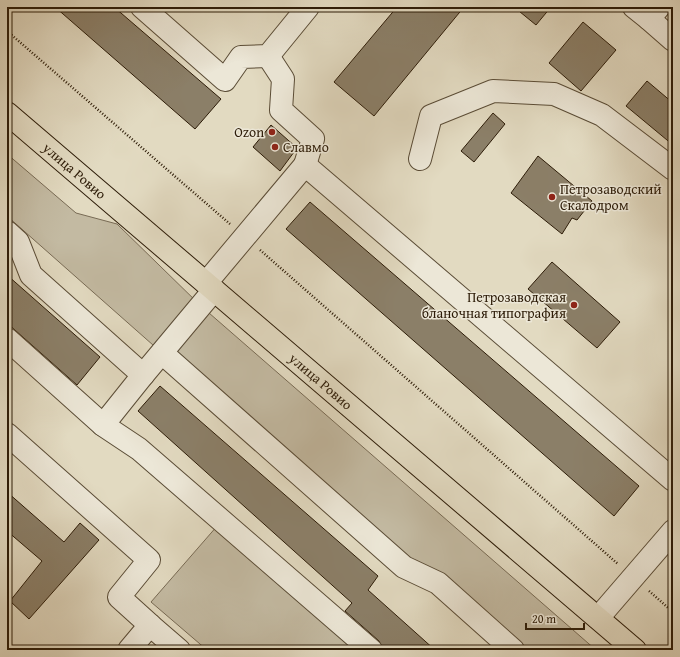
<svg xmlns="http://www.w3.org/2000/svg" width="680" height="657" font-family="'Gentium Book Plus',serif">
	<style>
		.green { fill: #c3baa2; stroke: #786b55 }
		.building { fill: #8b7f68; stroke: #2d1c08 }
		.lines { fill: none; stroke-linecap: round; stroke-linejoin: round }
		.minor-casing { stroke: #5a4c36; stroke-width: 24 }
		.major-casing { stroke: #2d1c08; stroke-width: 24 }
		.path { stroke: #2d1c08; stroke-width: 2.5; stroke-dasharray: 1 2; stroke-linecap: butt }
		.minor { stroke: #ece7d7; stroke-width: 22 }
		.major { stroke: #e2dac1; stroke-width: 22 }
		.poi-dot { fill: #8f2418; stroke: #ece7d7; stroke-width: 1.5 }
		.labels { text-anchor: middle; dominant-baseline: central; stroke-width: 3; stroke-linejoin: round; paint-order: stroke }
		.poi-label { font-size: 14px; fill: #2d1c08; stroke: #ece7d7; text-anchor: end }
		.street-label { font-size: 14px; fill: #2d1c08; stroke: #ece7d7 }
	</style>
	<rect width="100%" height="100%" fill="#e2dac1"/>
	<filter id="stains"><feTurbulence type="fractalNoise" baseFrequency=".005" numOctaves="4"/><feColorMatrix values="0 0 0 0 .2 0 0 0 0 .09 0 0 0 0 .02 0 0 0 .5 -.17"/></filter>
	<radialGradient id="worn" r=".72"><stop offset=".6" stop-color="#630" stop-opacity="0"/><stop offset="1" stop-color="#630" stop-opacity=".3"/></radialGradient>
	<g class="green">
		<polygon points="7,154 76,213 117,224 201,306 596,650 498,650 7,216"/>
		<polygon points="218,525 361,650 207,650 151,602"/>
	</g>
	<g class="building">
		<polygon points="55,7 114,7 221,99 195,129"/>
		<polygon points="397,7 464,7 374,116 334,82"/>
		<polygon points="514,7 551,7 536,25"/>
		<polygon points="583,22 616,50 581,91 549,63"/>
		<polygon points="647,81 673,103 673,145 626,106"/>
		<polygon points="493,113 505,124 474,162 461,151"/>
		<polygon points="271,125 297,148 280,171 253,147"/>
		<polygon points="538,156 592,201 577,220 572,218 562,234 511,193"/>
		<polygon points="310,202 639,486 614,516 286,229"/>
		<polygon points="552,262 620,322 597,348 528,289"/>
		<polygon points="7,275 100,357 77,385 7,323"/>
		<polygon points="160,386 378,576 368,590 435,650 383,650 379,641 345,611 352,603 138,411"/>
		<polygon points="7,492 64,542 80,523 99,540 29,619 10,601 42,561 7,531"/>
	</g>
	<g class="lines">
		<defs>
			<g id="minor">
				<polyline points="142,7 225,80 241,57 268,56 308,7"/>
				<polyline points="634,7 649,19 659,7"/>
				<polyline points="649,19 673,40"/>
				<polyline points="268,56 283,79 281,110 313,139 305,165"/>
				<polyline points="420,159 431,116 493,91 554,94 602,115 673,169"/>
				<polyline points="7,232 18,242 31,275 143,375 214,290"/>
				<polyline points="206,283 305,165 673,480"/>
				<polyline points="7,339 103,425 139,449 371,650"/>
				<polyline points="162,353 404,567 438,583 513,650"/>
				<polyline points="103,425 143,375"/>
				<polyline points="7,434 149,560 119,597 150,625"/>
				<polyline points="598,618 673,531"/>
				<polyline points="129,650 150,625 179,650"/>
			</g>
			<g id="major">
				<path id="s1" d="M7,113L635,650"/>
			</g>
		</defs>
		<use href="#minor" class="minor-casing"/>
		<use href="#major" class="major-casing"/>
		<g class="path">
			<polyline points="7,31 230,224"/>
			<polyline points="260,250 618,564"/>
			<polyline points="649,591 673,612"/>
		</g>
		<use href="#minor" class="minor"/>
		<use href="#major" class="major"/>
	</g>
	<g class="poi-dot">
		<circle cx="272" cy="132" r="4"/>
		<circle cx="275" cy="147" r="4"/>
		<circle cx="552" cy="197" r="4"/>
		<circle cx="574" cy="305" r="4"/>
	</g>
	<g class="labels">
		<g class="poi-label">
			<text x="264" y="132">Ozon</text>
			<text x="283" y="147" text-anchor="start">Славмо</text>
			<text x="560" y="189" text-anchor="start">Петрозаводский<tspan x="560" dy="16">Скалодром</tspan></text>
			<text x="566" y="297">Петрозаводская<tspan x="566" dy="16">бланочная типография</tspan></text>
		</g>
		<g class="street-label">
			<text stroke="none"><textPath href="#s1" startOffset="89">улица Ровио</textPath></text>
			<text stroke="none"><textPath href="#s1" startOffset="413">улица Ровио</textPath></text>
		</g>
	</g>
	<rect width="680" height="657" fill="none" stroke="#e2dac1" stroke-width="24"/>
	<rect x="8" y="8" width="664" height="641" fill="none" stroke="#2d1c08" stroke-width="2"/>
	<rect x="12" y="12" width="656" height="633" fill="none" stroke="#2d1c08"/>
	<path d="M526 623v6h58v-6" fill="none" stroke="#2d1c08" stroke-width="2"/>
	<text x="532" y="623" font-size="12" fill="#2d1c08" stroke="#ece7d7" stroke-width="3" paint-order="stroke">20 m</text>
	<rect width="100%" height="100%" filter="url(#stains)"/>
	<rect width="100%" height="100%" fill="url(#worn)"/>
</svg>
